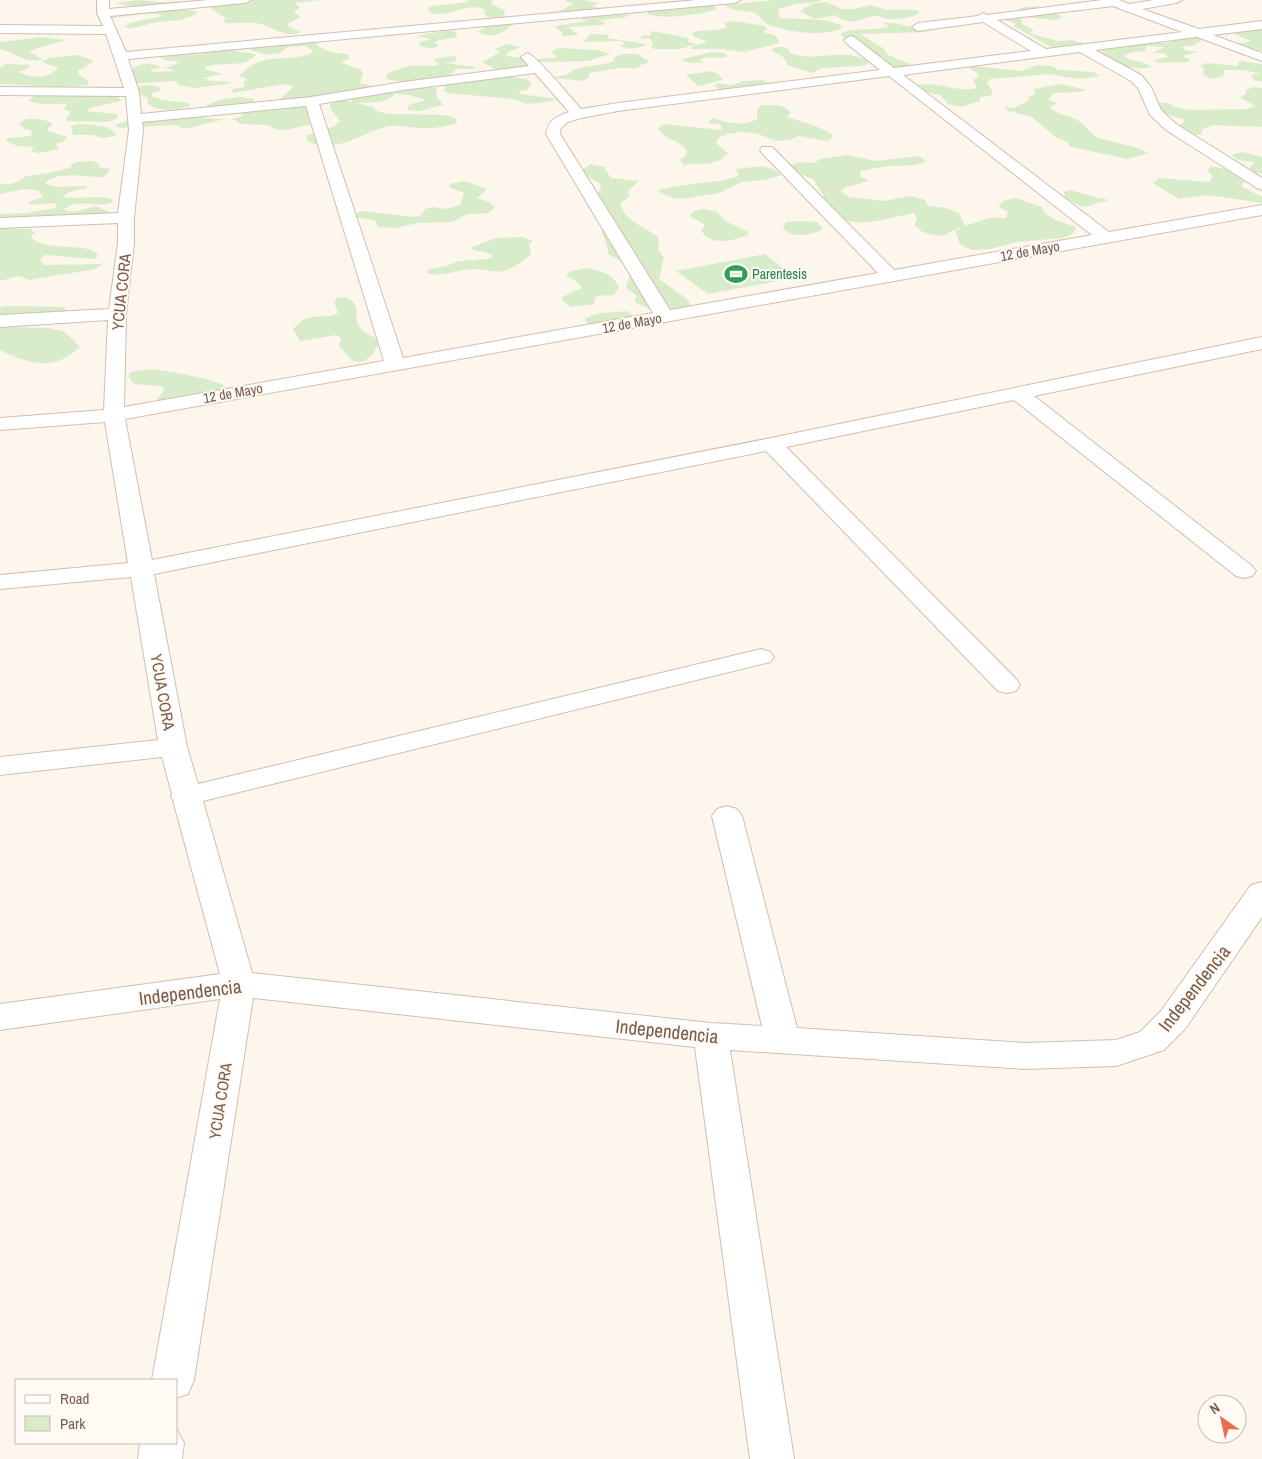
<svg xmlns="http://www.w3.org/2000/svg" width="1262" height="1459" font-family="'Archivo Narrow',sans-serif">
	<style>
		.green { fill: #d8ecc9 }
		.lines { fill: none; stroke-linecap: round; stroke-linejoin: round }
		.street-casing { stroke: #d1beb0; stroke-width: 2 }
		.street { fill: #fff; fill-rule: evenodd }
		.labels { text-anchor: middle; dominant-baseline: central; stroke-width: 4; stroke-linejoin: round; paint-order: stroke }
		.far-street-label { font-size: 14px; fill: #7a5c4d; stroke: #fffaf3 }
		.far-leisure-label { font-size: 14px; fill: #27864d; stroke: #fffaf3; text-anchor: start }
		.street-label { font-size: 16px; fill: #7a5c4d; stroke: #fffaf3 }
		.near-street-label { font-size: 19px; fill: #7a5c4d; stroke: #fffaf3 }
	</style>
	<rect width="100%" height="100%" fill="#fdf6ec"/>
	<g class="green">
		<path d="M140,0L160,2L230,0C205,2 135,11 116,3Z"/>
		<path d="M250,0H320L295,3L300,8L294,12L300,17L289,23L288,26L301,32C285,40 272,25 256,23C245,22 234,24 223,23L226,18L212,10L211,7Z"/>
		<path d="M465,0H490L493,1L491,4L504,10L505,16C497,18 490,20 484,14L485,10C465,0 444,22 428,11L429,7L433,6L469,2Z"/>
		<polygon points="566,0 583,0 599,3 592,6 599,8 602,11 563,15 557,12 574,4 565,1"/>
		<path d="M686,0H718L706,4L715,6L716,9C699,15 663,20 647,14L649,11Z"/>
		<path d="M774,0H820L818,2L796,4L778,9L780,18C796,20 832,17 843,27C829,38 781,32 766,23C761,20 760,15 755,13C744,9 733,13 725,5Z"/>
		<path d="M826,2L842,9H854L871,5L887,10H917L920,13C912,17 898,20 889,19C885,19 881,16 877,16C863,16 849,29 836,15L815,19L800,11L812,4Z"/>
		<path d="M1035,6C1045,7 1055,11 1062,18L1054,20L1024,17L1021,19L1022,24L1034,30L1030,33L1031,34L1058,41L1072,40L1085,44L1078,46L1070,45V46L1056,49L1051,47L1015,27L1014,23L999,18L1022,12L1019,11L1021,8Z"/>
		<path d="M175,9L196,11L197,14L181,20L157,22L130,29L125,27L130,23L162,16C152,9 121,19 106,18L107,14Z"/>
		<polygon points="614,14 632,15 621,18 600,20 606,23 602,25 568,27 579,35 562,36 562,33 555,26 588,21 581,19 582,17"/>
		<path d="M733,21L765,26L767,29L763,32L776,36L780,43L744,52L722,49H691V47L708,42L693,36L692,33C703,28 717,33 727,27L724,23Z"/>
		<path d="M880,22L899,24L929,32L860,34L883,48L888,55L912,65L914,69L887,68L876,53L847,41L840,34C855,26 874,32 890,26Z"/>
		<path d="M507,24L512,25C502,34 492,39 477,32L488,25Z"/>
		<polygon points="1246,28 1262,30 1262,51 1256,51 1235,44 1251,41 1230,32"/>
		<polygon points="448,30 456,32 457,37 436,41 435,43 439,46 432,49 419,46 421,42 431,39 416,36"/>
		<polygon points="652,31 689,38 688,42 697,44 680,49 654,49 651,47 653,45 651,39 639,38 643,35 649,36"/>
		<polygon points="592,34 609,35 607,38 646,44 645,46 629,49 620,46 625,43 621,41 584,42 589,35"/>
		<path d="M40,37L66,40L29,51L43,60C20,63 20,54 0,49V42H2Z"/>
		<path d="M1187,37L1203,39L1195,45L1181,47L1185,50L1198,52L1183,56L1190,60L1189,62L1159,63L1154,61V60L1168,57L1164,53H1152L1164,47L1147,46L1145,51L1133,52L1123,56C1132,62 1143,60 1152,67C1133,71 1114,65 1101,50L1146,43H1166Z"/>
		<path d="M306,40C318,42 319,49 328,51C335,53 342,53 349,55V59L340,62L361,70L363,74L360,83L389,90L394,94L399,87L412,84L436,88L437,97L443,105L420,111L407,110L409,105L426,100L408,95L395,94C385,105 369,102 357,103L373,107L377,111L387,114L445,115L455,118L457,123C445,127 432,129 419,128C410,128 401,125 392,126C363,129 338,157 307,141L306,136L334,126L340,121L330,108V104L342,100L353,102L351,98L354,93L350,90L328,94L322,102H284L280,99L294,86L284,84L233,93L232,89L245,87L243,83L247,79L239,76C263,49 287,65 314,52L305,46L288,47L280,53L268,55L250,50L254,46Z"/>
		<polygon points="506,44 521,47 508,52 506,56 524,58 530,65 528,67 496,70 482,62 500,52 495,49"/>
		<path d="M777,47H784L790,50L788,52C810,64 839,47 866,60L868,64L861,66L822,68L812,73L788,65L783,57L771,50Z"/>
		<path d="M231,48C237,54 248,51 256,55C242,69 223,61 205,67V69L222,74L203,78L211,81L231,82L228,84L194,88L178,85L176,81L129,84H122L119,80C133,67 142,59 161,67L151,70V72L176,71L166,68L180,62L165,60L158,55L183,51L185,55L201,54L199,52Z"/>
		<polygon points="559,48 598,50 610,54 588,61 537,62 534,59 554,58 557,56 551,52"/>
		<path d="M711,52L724,53L728,56C719,60 708,54 700,60L703,62L692,63L683,61L682,59Z"/>
		<polygon points="623,54 637,54 650,62 641,65 637,68 618,68 590,73 588,75 590,77 584,81 553,78 568,74 573,70 583,67 610,63 614,61 615,57"/>
		<path d="M77,55L93,60L91,63L78,71V74L88,81L89,85L61,87L0,84V68L6,64L31,65L28,68L19,72C32,79 48,79 58,68L42,62L49,58Z"/>
		<path d="M451,56L456,57V61L446,63L475,67L474,69H456C449,82 398,85 385,78L388,73L408,66H435L439,64L433,59Z"/>
		<polygon points="1241,61 1262,64 1262,82 1254,80 1251,75 1261,74 1244,70 1224,70 1224,76 1211,79 1203,75 1204,69 1200,66 1206,63 1238,66 1238,63"/>
		<path d="M964,65L1022,71L1037,65L1052,66L1058,70L1094,72L1100,76L1079,79L1049,74L990,79L987,83L993,92L991,96L980,97V101L961,107L948,104L940,95L917,90V85C940,81 956,93 977,88L973,80L979,76L977,73Z"/>
		<path d="M709,71L718,74L723,80L698,86L686,75C688,74 703,73 709,71Z"/>
		<polygon points="482,73 527,79 532,84 526,90 519,91 520,94 557,99 547,102 527,104 513,99 447,93 444,91 446,87 437,85"/>
		<polygon points="763,80 773,85 724,91 714,86 718,83 733,85 743,81"/>
		<path d="M1061,84L1086,90L1080,92L1054,93L1048,100L1058,103L1050,107C1056,114 1066,115 1075,119C1085,123 1088,133 1099,138C1116,144 1133,144 1148,153L1128,159L1071,147L1067,142L1057,138L1032,117L1008,111L1004,107L1013,108L1028,101L1029,97L1035,94L1034,89Z"/>
		<path d="M144,85L157,86L162,90L152,93L151,96L162,100L188,103L190,105L188,107C173,110 160,113 147,103L148,99L146,97L129,90Z"/>
		<polygon points="1254,87 1262,88 1262,127 1213,125 1202,129 1202,134 1191,136 1176,128 1186,120 1164,113 1152,102 1167,103 1175,107 1189,110 1247,109 1256,106 1240,98 1246,94 1246,90"/>
		<polygon points="45,94 117,96 121,100 117,102 92,107 86,111 117,114 118,118 107,122 67,121 67,117 71,112 64,109 67,104 41,104 28,101 34,96"/>
		<path d="M241,97L253,99L256,104L313,108L316,117L309,120L311,124L286,130L275,129L269,125L240,124L235,120H221L184,129L176,125L120,128L115,125L138,117H197L230,120L243,116L241,112L199,110C212,101 226,98 241,97Z"/>
		<path d="M762,105C773,105 785,104 791,113L787,117C803,122 821,126 834,136L827,141L799,136L790,140L776,141L756,133L741,132L727,134L718,138L716,143L728,153C717,167 698,163 683,165L680,160L686,156L687,150C678,139 664,140 658,128L664,124L721,130V125L708,123L712,118C728,122 742,128 757,119V109Z"/>
		<path d="M27,119C36,119 46,119 53,124L47,129L48,131L67,137L63,142L56,144L59,149L39,153L32,152V149L35,147L17,146L6,141L8,138L31,136L32,131L24,129L19,123Z"/>
		<path d="M79,124C91,125 109,124 116,134L115,136L102,138L93,135H73L71,126Z"/>
		<polygon points="1242,152 1262,157 1262,174 1250,172 1250,167 1254,162 1238,160 1231,155"/>
		<path d="M848,155L876,161L918,156L927,161L916,165L887,166L860,171L861,177L869,181L846,187L840,192L850,197L883,201L912,196L925,200L928,206L946,208L959,213L965,226L989,218H1006L1008,212L999,207L1003,201L1016,198L1042,207C1047,221 1064,221 1077,228L1072,234L1063,238L1016,242L990,249L972,250L960,244L955,231L963,227C956,228 953,231 947,234C938,238 926,233 918,230H921L914,225L917,219L914,213C887,218 870,226 842,220C838,211 831,207 823,203L824,197L814,180L794,171L789,166L799,162L814,163L820,159Z"/>
		<path d="M93,161L100,164L99,167L110,169L104,177C89,178 54,170 45,184L56,187L86,186L87,188L69,192L62,197C79,200 96,194 112,199L113,202C97,209 78,198 64,209L66,211L74,212L96,206L109,212L104,215L61,217L56,215L0,222V214L27,213L56,208L57,205L54,203L29,205V202L43,197L38,190L24,189L0,194V184C12,185 18,183 26,176C41,175 57,171 72,167L71,165L76,162Z"/>
		<path d="M591,164L604,167L611,178L639,181L628,191L629,197L620,203C624,222 645,226 658,237L659,251L664,257L659,279L687,299L691,306C671,311 654,313 635,302L636,295L626,288L630,273C625,263 618,259 608,254C608,246 604,239 602,231C600,219 599,207 596,195L601,189L600,184L585,174L583,169Z"/>
		<path d="M763,166L775,170L781,175L765,180L742,182L719,193L689,198H673L657,191C673,184 732,182 739,175L735,169Z"/>
		<polygon points="1210,166 1226,169 1246,176 1245,182 1241,186 1262,197 1262,203 1207,195 1179,199 1153,183 1159,178 1209,182 1213,177 1208,171"/>
		<polygon points="464,181 487,189 477,198 489,202 495,207 488,213 468,214 452,222 418,223 395,228 378,227 376,221 355,217 356,213 363,211 415,217 422,215 425,209 432,207 447,209 460,205 464,193 449,187 450,184"/>
		<path d="M1070,190L1098,198L1106,199L1107,201C1084,204 1089,214 1065,197L1064,192Z"/>
		<path d="M703,209L717,212L725,221L747,231L749,234C735,241 710,247 701,230L704,227V224L689,216L694,211Z"/>
		<path d="M801,221L817,222L823,229C811,235 793,240 783,228L786,222Z"/>
		<path d="M0,228L30,229L36,234L31,235L32,238C50,254 90,240 98,256L95,259L45,255L40,259L44,265L102,264L99,267L92,270L64,274L29,280L19,276L0,281Z"/>
		<path d="M522,237L533,241L529,244L531,254C527,260 509,270 503,271C494,273 485,269 476,269C459,268 444,278 427,273L429,269L446,266L459,261L488,259L493,256C486,250 477,253 470,248L496,238Z"/>
		<polygon points="765,254 795,278 708,294 676,271"/>
		<path d="M585,268C598,270 614,273 619,288L613,295L596,296L594,304L571,307L563,301L562,297L582,288L577,282L566,276L569,272Z"/>
		<path d="M346,297C361,304 354,313 358,324C361,333 374,336 380,341L373,354L363,362L353,361L339,346L341,338L336,335L300,341L293,329L303,320L311,317L331,316L338,313L334,302L337,298Z"/>
		<polygon points="6,306 65,307 66,311 60,314 0,318 0,307"/>
		<path d="M627,311L637,318L595,325L587,323L585,319C595,311 614,313 627,311Z"/>
		<path d="M7,327L49,328L65,332L80,347C54,372 29,364 0,350V328Z"/>
		<path d="M151,369C173,372 204,377 224,385L225,390L163,403L157,400L164,390L162,386L134,384L128,376L131,372Z"/>
	</g>
	<g class="lines">
		<defs>
			<g id="street">
				<path d="M97,0H109V9L208,0H251L245,3L110,16L126,52L697,0H741L735,3L128,59L139,92L141,114L311,97L403,82L529,66L521,57L527,53C537,56 571,98 581,109L618,103L880,70L846,43L844,40L850,36L854,37L894,68L1031,51L983,22L918,31L912,27L918,23L978,16L983,13L987,15L1102,0H1119L1129,4L1154,0H1182L1176,3L1142,9L1199,29L1262,21V29L1213,35L1262,53V61L1197,37L1095,50L1141,75L1151,87L1161,110L1176,124L1262,178V190L1257,188L1166,130L1150,115L1138,88L1131,81L1080,52L903,75L1109,232L1262,205V215L125,419L152,560L771,438L1262,337V349L1034,396L1252,566L1256,571L1252,576L1244,578L1236,576L1014,400L786,447L1016,679L1020,685L1016,691L1007,693L998,691L766,451L154,574L187,747L198,784L761,649L770,652L774,657L770,662L203,801L252,973L711,1023L762,1026L712,816L717,809L727,806L737,809L742,816L797,1028L1024,1043L1116,1040L1140,1032L1161,1011L1251,885L1262,882V917L1185,1029L1164,1050L1116,1066L1024,1069L730,1050L794,1459H750L695,1047L253,998L194,1380L188,1394L176,1398V1380H152L220,999L0,1030V1004L220,974L173,800L171,796L172,794L162,757L0,775V757L158,740L131,577L0,589V575L128,563L105,422L0,430V418L104,410L108,320L0,327V315L109,309L118,243V223L0,228V218L118,213L129,130L126,96L0,95V87L124,88L106,34L0,33V25L103,26L97,13ZM1113,6L1182,32L1046,49L997,20ZM535,73L569,112C557,116 548,120 546,134L653,313L403,358L319,104L403,90ZM889,76L1092,235L894,270L772,147H762L760,150L762,153L878,273L670,310L560,134L561,128L568,122L581,118L618,111ZM306,106L384,361L124,407L126,314L134,243V218L143,130L142,122Z"/>
				<polygon points="176,1428 184,1443 182,1459 138,1459 140,1443 176,1443"/>
			</g>
		</defs>
		<use href="#street" class="street-casing"/>
		<use href="#street" class="street"/>
	</g>
	<defs>
		<symbol id="stadium-bare" viewBox="-9 -9 18 18"><path d="M0-5a6.5 5 0 1 0 0 10a6.5 5 0 1 0 0-10ZM-3.5-1.8h7v3.6h-7Z" fill="#2e9e5b" stroke="#fffaf3" stroke-width="2.5" paint-order="stroke"/></symbol>
	</defs>
	<g fill-rule="evenodd">
		<use href="#stadium-bare" x="720" y="258" width="32" height="32"/>
	</g>
	<g class="labels">
		<g class="far-street-label">
			<text transform="translate(1030 251) rotate(-10)">12 de Mayo</text>
			<text transform="translate(632 323) rotate(-10)">12 de Mayo</text>
			<text transform="translate(233 393) rotate(-10)">12 de Mayo</text>
		</g>
		<g class="far-leisure-label">
			<text x="752" y="274">Parentesis</text>
		</g>
		<g class="street-label">
			<text transform="translate(121 292) rotate(-84)">YCUA CORA</text>
			<text transform="translate(163 692) rotate(80)">YCUA CORA</text>
			<text transform="translate(220 1101) rotate(-81)">YCUA CORA</text>
		</g>
		<g class="near-street-label">
			<text transform="translate(1194 988) rotate(-52)">Independencia</text>
			<text transform="translate(190 992) rotate(-7)">Independencia</text>
			<text transform="translate(667 1031) rotate(6)">Independencia</text>
		</g>
	</g>
	<rect x="15" y="1379" width="162" height="65" fill="#fffaf3" stroke="#cabbb1"/>
	<rect x="25" y="1395" width="25" height="8" fill="#ffffff" stroke="#cabbb1"/>
	<text x="60" y="1404" font-size="15" fill="#7a5c4d">Road</text>
	<rect x="25" y="1416" width="25" height="15" fill="#d8ecc9" stroke="#cabbb1"/>
	<text x="60" y="1429" font-size="15" fill="#7a5c4d">Park</text>
	<g transform="translate(1222 1419) rotate(326)"><circle r="24" fill="#fffaf3" stroke="#cabbb1"/>
	<path d="M0-4L9 19L0 12L-9 19Z" fill="#e76f51"/>
	<text y="-8" font-size="14" font-weight="bold" text-anchor="middle" fill="#7a5c4d">N</text>
	</g>
</svg>
